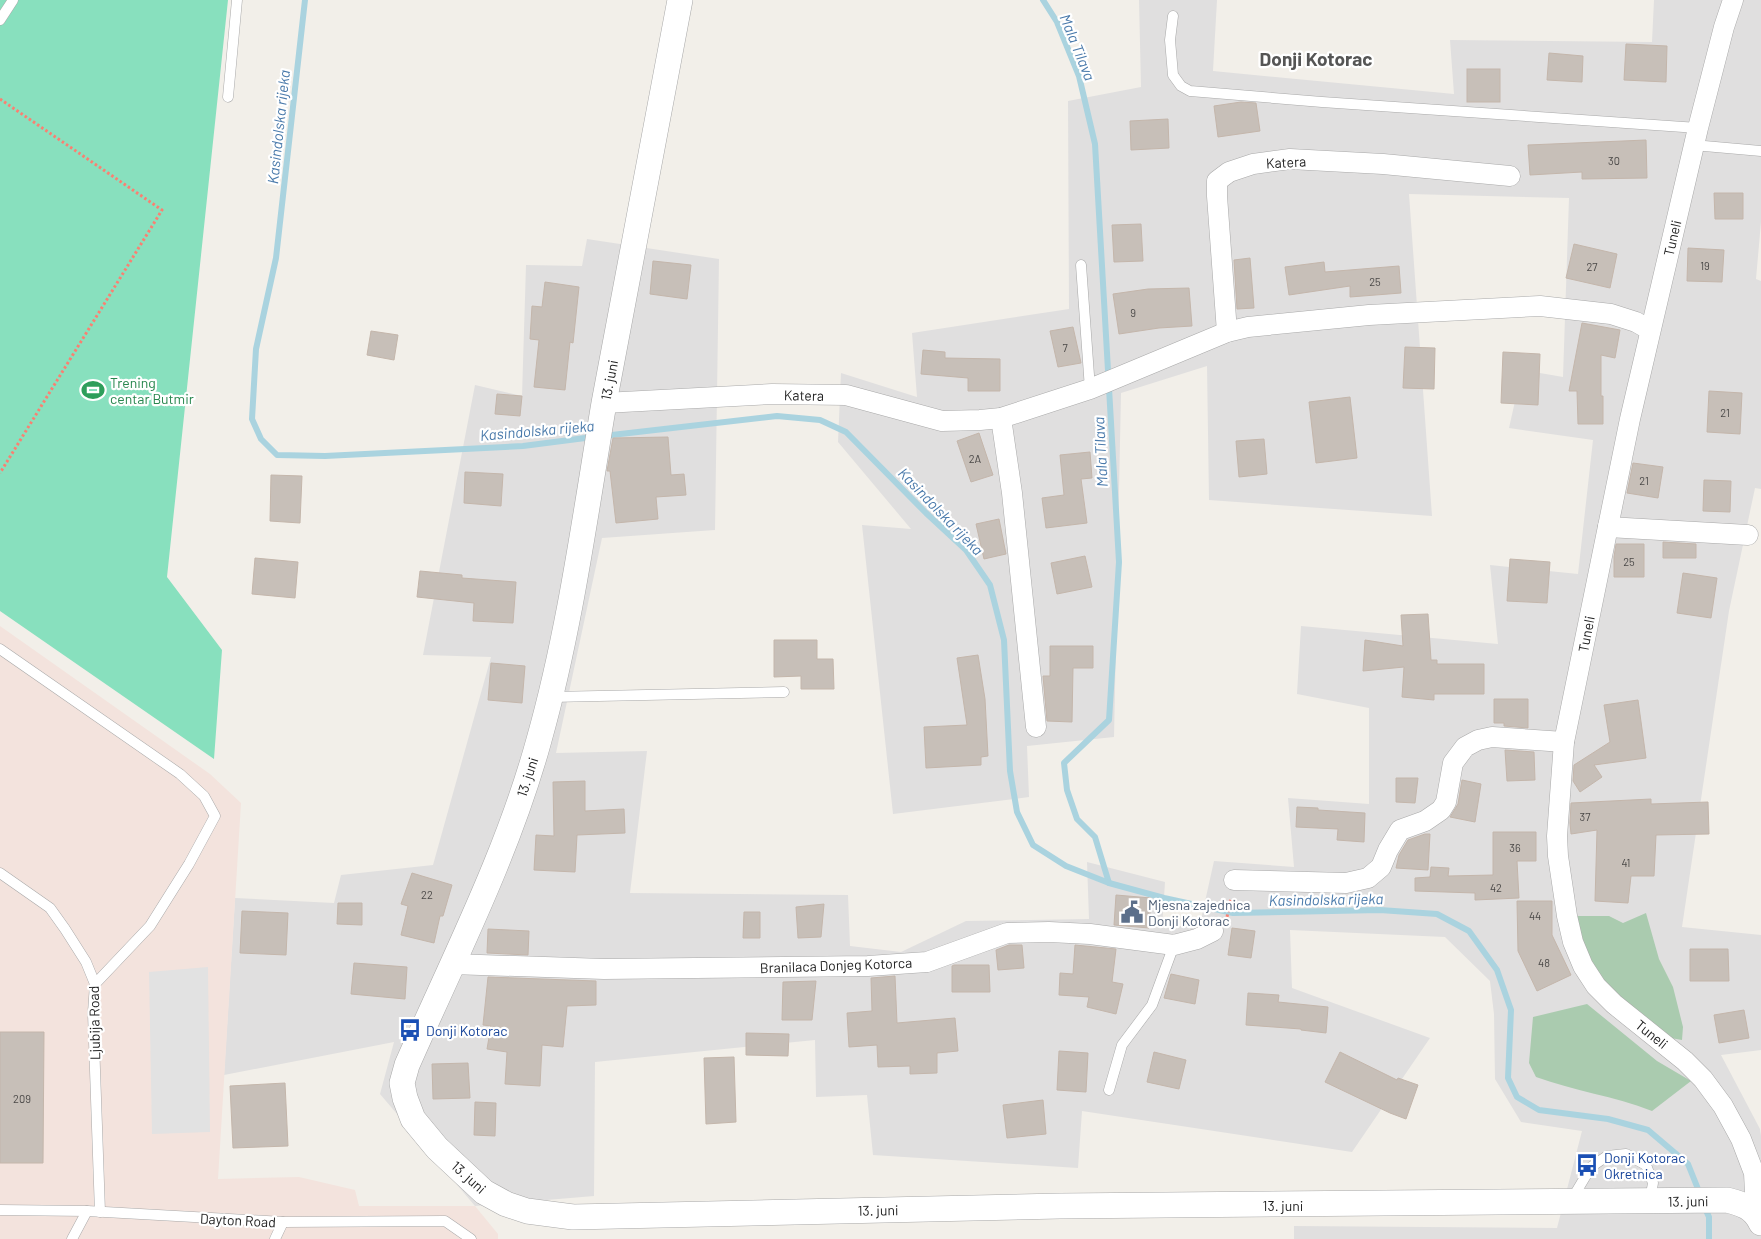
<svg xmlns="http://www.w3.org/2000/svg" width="1761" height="1239" font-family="Barlow,sans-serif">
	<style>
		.residential { fill: #e0dfdf }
		.military { fill: #f3e3dd }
		.cemetery { fill: #aacbaf }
		.pitch { fill: #88e0be }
		.parking { fill: #e2e2e2 }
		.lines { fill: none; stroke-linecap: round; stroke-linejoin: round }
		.stream { stroke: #aad3df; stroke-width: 6 }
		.building { fill: #c7bfb8; stroke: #c4b6ab }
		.service-casing { stroke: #a9a9a9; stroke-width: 11 }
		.minor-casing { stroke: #a9a9a9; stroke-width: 21 }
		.tertiary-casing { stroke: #a9a9a9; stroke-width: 26 }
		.path { stroke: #fa8072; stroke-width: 3; stroke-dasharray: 2.5 2.5; stroke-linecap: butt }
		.service { stroke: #fff; stroke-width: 10 }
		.minor { stroke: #fff; stroke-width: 20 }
		.tertiary { stroke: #fff; stroke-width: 25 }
		.labels { text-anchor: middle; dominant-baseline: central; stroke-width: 4.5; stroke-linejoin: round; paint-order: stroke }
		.number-label { font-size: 11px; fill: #4b4948 }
		.street-label { font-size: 14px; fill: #222; stroke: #fff }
		.leisure-label { font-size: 14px; fill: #27864d; stroke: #fff; text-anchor: start }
		.service-label { font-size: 14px; fill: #4e5e75; stroke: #fff; text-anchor: start }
		.transit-label { font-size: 14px; fill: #164399; stroke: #fff; text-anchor: start }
		.water-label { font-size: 15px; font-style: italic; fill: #4a7aab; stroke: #fff }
		.district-label { font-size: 19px; font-weight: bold; fill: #555; stroke: #fff }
	</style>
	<rect width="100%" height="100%" fill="#f2efe9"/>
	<polygon class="residential" points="1139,0 1217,0 1213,71 1454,94 1450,40 1652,42 1654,0 1761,0 1761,222 1756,279 1761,281 1761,489 1755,488 1729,611 1682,927 1761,935 1761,1050 1721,1055 1760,1129 1761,1136 1761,1239 1294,1239 1294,1226 1557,1228 1582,1131 1521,1122 1495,1079 1494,1014 1490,981 1445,937 1290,930 1292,988 1430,1038 1352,1152 1082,1111 1078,1168 873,1155 867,1095 816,1097 815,1040 595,1062 594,1196 475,1206 380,1094 394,1042 224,1075 235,898 334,903 341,875 433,865 491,657 423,655 475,385 522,396 526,265 582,266 587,239 719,259 715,530 602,538 556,753 647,751 630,893 848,895 850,946 901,952 966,921 1089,919 1087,862 1165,882 1162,928 1200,924 1214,861 1294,867 1288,798 1369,804 1369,708 1297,694 1301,626 1498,644 1490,565 1578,574 1593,440 1509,428 1522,370 1563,377 1569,198 1409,194 1432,516 1209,500 1207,366 1121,393 1114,737 1027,746 1029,797 893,814 862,525 911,529 838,442 841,373 917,397 912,333 1069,309 1068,101 1141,87"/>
	<polygon class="military" points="0,626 210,774 241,803 218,1179 299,1177 355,1190 359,1206 475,1206 498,1234 498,1239 0,1239"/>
	<g class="cemetery">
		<polygon points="1646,913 1659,959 1673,987 1683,1027 1682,1040 1665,1037 1636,1013 1589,967 1573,916 1609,916 1623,923"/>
		<path d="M1587,1004L1657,1061L1691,1081L1652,1111C1614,1096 1574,1091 1536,1077L1529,1063L1533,1017Z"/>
	</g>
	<polygon class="pitch" points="0,0 228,0 167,577 222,650 214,759 0,611"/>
	<polygon class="parking" points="208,967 210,1132 152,1134 149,972"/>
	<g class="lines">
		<g class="stream">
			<polyline points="305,0 276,258 256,349 252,419 261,439 277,455 325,456 523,446 593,437"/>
			<polyline points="1043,0 1057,22 1079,76 1095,144 1119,562 1109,720 1064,763 1067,790 1077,819 1095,837 1109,883"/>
			<polyline points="603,436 777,416 820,420 846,432 926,513 966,550 990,585 1004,640 1010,771 1017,812 1033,845 1066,866 1109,883 1164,898 1233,913 1380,910 1437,914 1469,931 1497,970 1511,1010 1508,1078 1517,1097 1539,1110 1608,1119 1648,1130 1688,1164 1700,1194"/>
			<polyline points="1704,1206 1709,1217 1709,1239"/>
		</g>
	</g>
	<g class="building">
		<polygon points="1626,44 1667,46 1666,82 1624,80"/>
		<polygon points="1549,53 1583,56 1582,82 1547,80"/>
		<rect x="1467" y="69" width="33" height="33"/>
		<polygon points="1241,102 1256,103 1260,131 1218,137 1214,106"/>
		<polygon points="1168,119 1169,148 1131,150 1130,121"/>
		<polygon points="1646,140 1647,178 1582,179 1582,172 1530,175 1528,145"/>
		<polygon points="1714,193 1743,193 1743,219 1715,219"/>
		<polygon points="1141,224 1143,261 1114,262 1112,225"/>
		<polygon points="1574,244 1617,254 1610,288 1566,278"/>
		<polygon points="1688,248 1724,250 1722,282 1687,281"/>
		<polygon points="1250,258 1254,308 1237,309 1234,260"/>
		<polygon points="653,261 691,265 687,299 650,294"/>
		<polygon points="1324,262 1325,272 1399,266 1401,293 1350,297 1350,286 1289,295 1285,267"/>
		<polygon points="545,282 579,287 573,343 570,342 565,390 534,387 539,340 530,339 532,306 542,307"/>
		<polygon points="1189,288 1192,326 1159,328 1119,334 1113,294 1148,289"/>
		<polygon points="1582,323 1620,330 1615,358 1601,355 1601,396 1603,396 1603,424 1578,424 1577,391 1569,391"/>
		<polygon points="1073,327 1081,363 1058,367 1050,331"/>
		<polygon points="371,331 398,335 394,360 367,355"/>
		<polygon points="1405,347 1435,348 1434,389 1403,388"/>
		<polygon points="923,350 945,352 945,358 1000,359 1000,391 968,391 968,378 921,374"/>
		<polygon points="1503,352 1540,354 1538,405 1501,403"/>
		<polygon points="1709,391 1742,393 1740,434 1707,432"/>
		<polygon points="497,394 522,396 520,416 495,414"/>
		<polygon points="1350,397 1357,458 1316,463 1309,402"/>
		<polygon points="979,433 993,475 971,482 957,441"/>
		<polygon points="668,437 671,475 684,474 686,495 656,497 658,519 616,523 610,471 607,471 613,438"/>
		<polygon points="1264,439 1267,474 1239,477 1236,441"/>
		<polygon points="1090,452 1092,478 1081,479 1087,523 1046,528 1042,498 1064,495 1060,455"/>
		<polygon points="1633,463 1663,467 1658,498 1627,493"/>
		<polygon points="465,472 503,474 501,506 464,503"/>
		<polygon points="271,475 302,476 300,523 270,521"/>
		<polygon points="1704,480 1731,481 1730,512 1703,511"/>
		<polygon points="999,519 1006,554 984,559 976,524"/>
		<polygon points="1663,542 1696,544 1696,558 1663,558"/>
		<polygon points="1616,544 1644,544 1644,577 1614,577 1614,557"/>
		<polygon points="1085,556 1092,587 1057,594 1051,563"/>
		<polygon points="255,558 298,562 295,598 252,594"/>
		<polygon points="1510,559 1550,562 1547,603 1507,601"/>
		<polygon points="420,571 462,575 462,578 516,582 513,623 473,621 474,603 417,597"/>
		<polygon points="1683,573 1717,578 1711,618 1677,613"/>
		<polygon points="1428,614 1431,660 1437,660 1437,664 1484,664 1484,694 1434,694 1434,700 1402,697 1404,667 1363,671 1365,640 1403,646 1401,615"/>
		<polygon points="774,640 817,640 817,659 833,659 834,689 801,689 801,676 774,677"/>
		<polygon points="1050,646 1093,646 1093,668 1073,668 1072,722 1047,721 1043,676 1050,676"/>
		<polygon points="978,655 985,699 988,756 981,757 981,765 926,768 924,727 967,725 957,658"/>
		<polygon points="491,663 525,666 522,703 488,700"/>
		<polygon points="1494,699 1528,699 1528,728 1504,726 1504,723 1494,723"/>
		<polygon points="1638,700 1646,758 1594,765 1602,777 1580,792 1573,781 1574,765 1610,742 1604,705"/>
		<polygon points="1505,750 1534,752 1535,780 1507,781"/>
		<polygon points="1396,778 1418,778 1415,803 1396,802"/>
		<polygon points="1462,780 1481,784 1475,822 1450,817 1458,804"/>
		<polygon points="585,781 585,811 624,809 625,833 577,835 575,872 534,870 536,835 554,836 553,782"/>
		<polygon points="1651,799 1651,804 1708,802 1709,834 1656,835 1654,876 1631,876 1628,903 1595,901 1597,830 1571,834 1570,823 1571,803"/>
		<polygon points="1297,807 1318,808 1318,810 1365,813 1364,842 1337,840 1338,829 1296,827"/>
		<polygon points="1493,832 1536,832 1536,861 1517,861 1519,898 1475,900 1475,893 1415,891 1415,878 1430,877 1431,867 1449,868 1448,876 1493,875"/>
		<polygon points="1425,834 1430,834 1428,870 1396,868 1399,855 1408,840"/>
		<polygon points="412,873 452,885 443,916 440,916 434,943 401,935 408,906 401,904"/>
		<polygon points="1116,895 1151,898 1149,928 1114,925"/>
		<polygon points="1517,901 1552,901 1552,935 1571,975 1537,991 1518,951"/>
		<polygon points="338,903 362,903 362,925 337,924"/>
		<polygon points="824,904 821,937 798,938 796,907"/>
		<polygon points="242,911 288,913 286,955 240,953"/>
		<polygon points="744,912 760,912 760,938 743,938"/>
		<polygon points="1232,928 1255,931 1251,958 1228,955"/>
		<polygon points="488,929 529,931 528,955 487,953"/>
		<polygon points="1009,945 1022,945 1024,968 998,970 996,950"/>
		<polygon points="1075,945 1116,949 1112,982 1123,984 1116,1014 1087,1007 1089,997 1059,995 1060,973 1073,974"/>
		<polygon points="1690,949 1728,949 1729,981 1690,981"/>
		<polygon points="354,963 407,967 405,999 351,994"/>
		<polygon points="954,965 989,965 990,992 952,992 952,966"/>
		<polygon points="1171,974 1199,980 1195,1004 1164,998"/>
		<polygon points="895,976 897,1023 955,1018 958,1051 937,1053 937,1073 910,1074 910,1066 878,1067 877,1045 849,1047 847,1013 872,1011 871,978"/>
		<polygon points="488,977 596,981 596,1005 567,1006 563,1047 542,1045 540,1086 505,1084 507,1052 487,1049 491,1026 483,1025"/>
		<polygon points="816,981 812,1020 782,1020 783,982"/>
		<polygon points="1248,993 1279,995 1278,1002 1328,1007 1326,1033 1301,1030 1301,1029 1246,1025"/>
		<polygon points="1744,1010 1749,1038 1719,1043 1714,1015"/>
		<polygon points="0,1032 44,1032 43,1163 0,1163"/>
		<polygon points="746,1033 789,1034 788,1056 746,1055"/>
		<polygon points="1059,1051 1088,1053 1086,1092 1057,1090"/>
		<polygon points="1154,1052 1186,1060 1179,1089 1147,1082"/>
		<polygon points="1340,1052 1397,1080 1398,1078 1418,1085 1406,1119 1390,1113 1325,1082"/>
		<polygon points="734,1057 736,1122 706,1124 704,1058"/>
		<polygon points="468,1063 470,1098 433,1099 432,1064"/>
		<polygon points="285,1083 288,1146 233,1148 230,1086"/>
		<polygon points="1043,1100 1046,1134 1007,1138 1003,1105"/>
		<polygon points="475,1102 496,1103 495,1136 474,1135"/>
	</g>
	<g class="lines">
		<defs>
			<g id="service">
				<polyline points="1173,16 1170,40 1173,75 1181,86 1190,91 1322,102 1698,128"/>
				<polyline points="0,20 13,0"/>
				<polyline points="228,97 237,0"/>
				<polyline points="1693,145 1761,151"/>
				<polyline points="1081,265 1090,389"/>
				<polyline points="0,649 180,774 204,796 215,816 189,864 150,926 95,984"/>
				<polyline points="551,697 784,692"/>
				<polyline points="0,873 50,908 65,929 86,962 95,984 93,1013 100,1212"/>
				<polyline points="1109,1090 1122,1045 1152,1005 1174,945"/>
				<polyline points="1572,1199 1591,1167 1607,1156 1626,1154 1646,1165 1653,1183 1650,1200"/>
				<polyline points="0,1210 87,1211 283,1222 445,1221 471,1239"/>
				<polyline points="72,1239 87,1211"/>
				<polyline points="275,1239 283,1222"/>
			</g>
			<g id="minor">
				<polyline points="1733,0 1724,27 1698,128 1630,419 1564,742 1557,836 1558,856 1567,916 1573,942 1583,966 1596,986 1614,1004 1685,1061 1703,1079 1723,1106 1741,1139 1754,1173 1756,1213"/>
				<polyline points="1227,332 1217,196 1217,181 1229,172 1253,164 1290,159 1383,164 1510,176"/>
				<polyline points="604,403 772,394 846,395 942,421 980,420 1001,418 1090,389 1227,332 1248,327 1369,315 1540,306 1611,314 1636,322 1650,330"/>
				<polyline points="1001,418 1012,493 1036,727"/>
				<polyline points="1608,527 1748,535"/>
				<polyline points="1234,880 1346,883 1368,878 1381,867 1388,850 1400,830 1425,821 1441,810 1446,802 1453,763 1465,747 1478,740 1492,737 1564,742"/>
				<polyline points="451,964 604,969 868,966 927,962 1007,933 1049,932 1090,934 1174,945 1197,939 1213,931"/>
			</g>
			<path id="tertiary" d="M680,0L604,403C585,516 570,630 539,740C508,853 454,958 407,1065L402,1083L405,1098L413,1119L437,1148L484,1192L506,1204L527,1211L573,1217L1060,1206L1727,1200C1743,1204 1754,1208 1761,1223"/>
		</defs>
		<use href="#service" class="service-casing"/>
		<use href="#minor" class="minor-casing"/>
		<use href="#tertiary" class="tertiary-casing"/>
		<g class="path">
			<polyline points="0,99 162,210 0,473"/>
			<polyline points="1227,917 1231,898"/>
		</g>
		<use href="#service" class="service"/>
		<use href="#minor" class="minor"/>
		<use href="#tertiary" class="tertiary"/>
	</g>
	<defs>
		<symbol id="stadium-bare" viewBox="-9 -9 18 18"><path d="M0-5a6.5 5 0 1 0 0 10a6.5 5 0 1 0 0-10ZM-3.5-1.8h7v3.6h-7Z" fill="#2e9e5b" stroke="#fff" stroke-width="2.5" paint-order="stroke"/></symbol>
		<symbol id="civic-bare" viewBox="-9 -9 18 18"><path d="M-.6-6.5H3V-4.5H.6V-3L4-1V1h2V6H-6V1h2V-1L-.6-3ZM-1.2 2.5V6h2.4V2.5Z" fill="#5c6f8a" stroke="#fff" stroke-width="2.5" paint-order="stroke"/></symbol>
		<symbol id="bus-bare" viewBox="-9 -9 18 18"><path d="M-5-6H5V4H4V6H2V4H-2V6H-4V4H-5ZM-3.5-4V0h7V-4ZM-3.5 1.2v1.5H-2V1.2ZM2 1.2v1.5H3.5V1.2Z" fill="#1a4fb4" stroke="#fff" stroke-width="2.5" paint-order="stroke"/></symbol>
	</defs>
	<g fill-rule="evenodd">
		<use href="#stadium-bare" x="77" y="374" width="32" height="32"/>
		<use href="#civic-bare" x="1116" y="896" width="32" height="32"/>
		<use href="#bus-bare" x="394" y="1014" width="32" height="32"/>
		<use href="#bus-bare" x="1571" y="1149" width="32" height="32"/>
	</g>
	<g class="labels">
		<g class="number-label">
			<text x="1614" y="160">30</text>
			<text x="1705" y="265">19</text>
			<text x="1592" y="266">27</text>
			<text x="1375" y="281">25</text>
			<text x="1133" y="312">9</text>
			<text x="1065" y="347">7</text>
			<text x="1725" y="412">21</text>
			<text x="975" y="458">2A</text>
			<text x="1644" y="480">21</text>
			<text x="1629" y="561">25</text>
			<text x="1585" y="816">37</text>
			<text x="1515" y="847">36</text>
			<text x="1626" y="862">41</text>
			<text x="1496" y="887">42</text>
			<text x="427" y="894">22</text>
			<text x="1535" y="915">44</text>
			<text x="1544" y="962">48</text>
			<text x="22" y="1098">209</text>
		</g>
		<g class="street-label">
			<text transform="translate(1286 162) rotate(-3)">Katera</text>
			<text transform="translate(1672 238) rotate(-77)">Tuneli</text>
			<text transform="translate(609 380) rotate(-79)">13. juni</text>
			<text transform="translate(804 395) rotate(1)">Katera</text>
			<text transform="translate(1586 634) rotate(-79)">Tuneli</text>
			<text transform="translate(527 777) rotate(-72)">13. juni</text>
			<text transform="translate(836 965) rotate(-2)">Branilaca Donjeg Kotorca</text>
			<text transform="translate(94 1023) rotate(-91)">Ljubija Road</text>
			<text transform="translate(1652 1034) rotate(39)">Tuneli</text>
			<text transform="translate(469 1177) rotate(42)">13. juni</text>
			<text transform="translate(1688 1201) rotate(-1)">13. juni</text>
			<text x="1283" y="1205">13. juni</text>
			<text transform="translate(878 1210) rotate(-1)">13. juni</text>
			<text transform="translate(238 1220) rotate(3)">Dayton Road</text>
		</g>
		<g class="leisure-label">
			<text x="110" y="382">Trening<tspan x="110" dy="16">centar Butmir</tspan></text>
		</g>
		<g class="service-label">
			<text x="1148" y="904">Mjesna zajednica<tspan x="1148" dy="16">Donji Kotorac</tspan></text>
		</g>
		<g class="transit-label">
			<text x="426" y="1030">Donji Kotorac</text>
			<text x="1604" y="1157">Donji Kotorac<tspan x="1604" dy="16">Okretnica</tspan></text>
		</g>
		<g class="water-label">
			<text transform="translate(1078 47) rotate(68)">Mala Tilava</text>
			<text transform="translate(278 127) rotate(-84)">Kasindolska rijeka</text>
			<text transform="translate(537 430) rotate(-5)">Kasindolska rijeka</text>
			<text transform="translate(1100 452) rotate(-93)">Mala Tilava</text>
			<text transform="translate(941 511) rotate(46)">Kasindolska rijeka</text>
			<text transform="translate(1326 899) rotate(-1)">Kasindolska rijeka</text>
		</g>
		<g class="district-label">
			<text x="1316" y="58">Donji Kotorac</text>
		</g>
	</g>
</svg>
